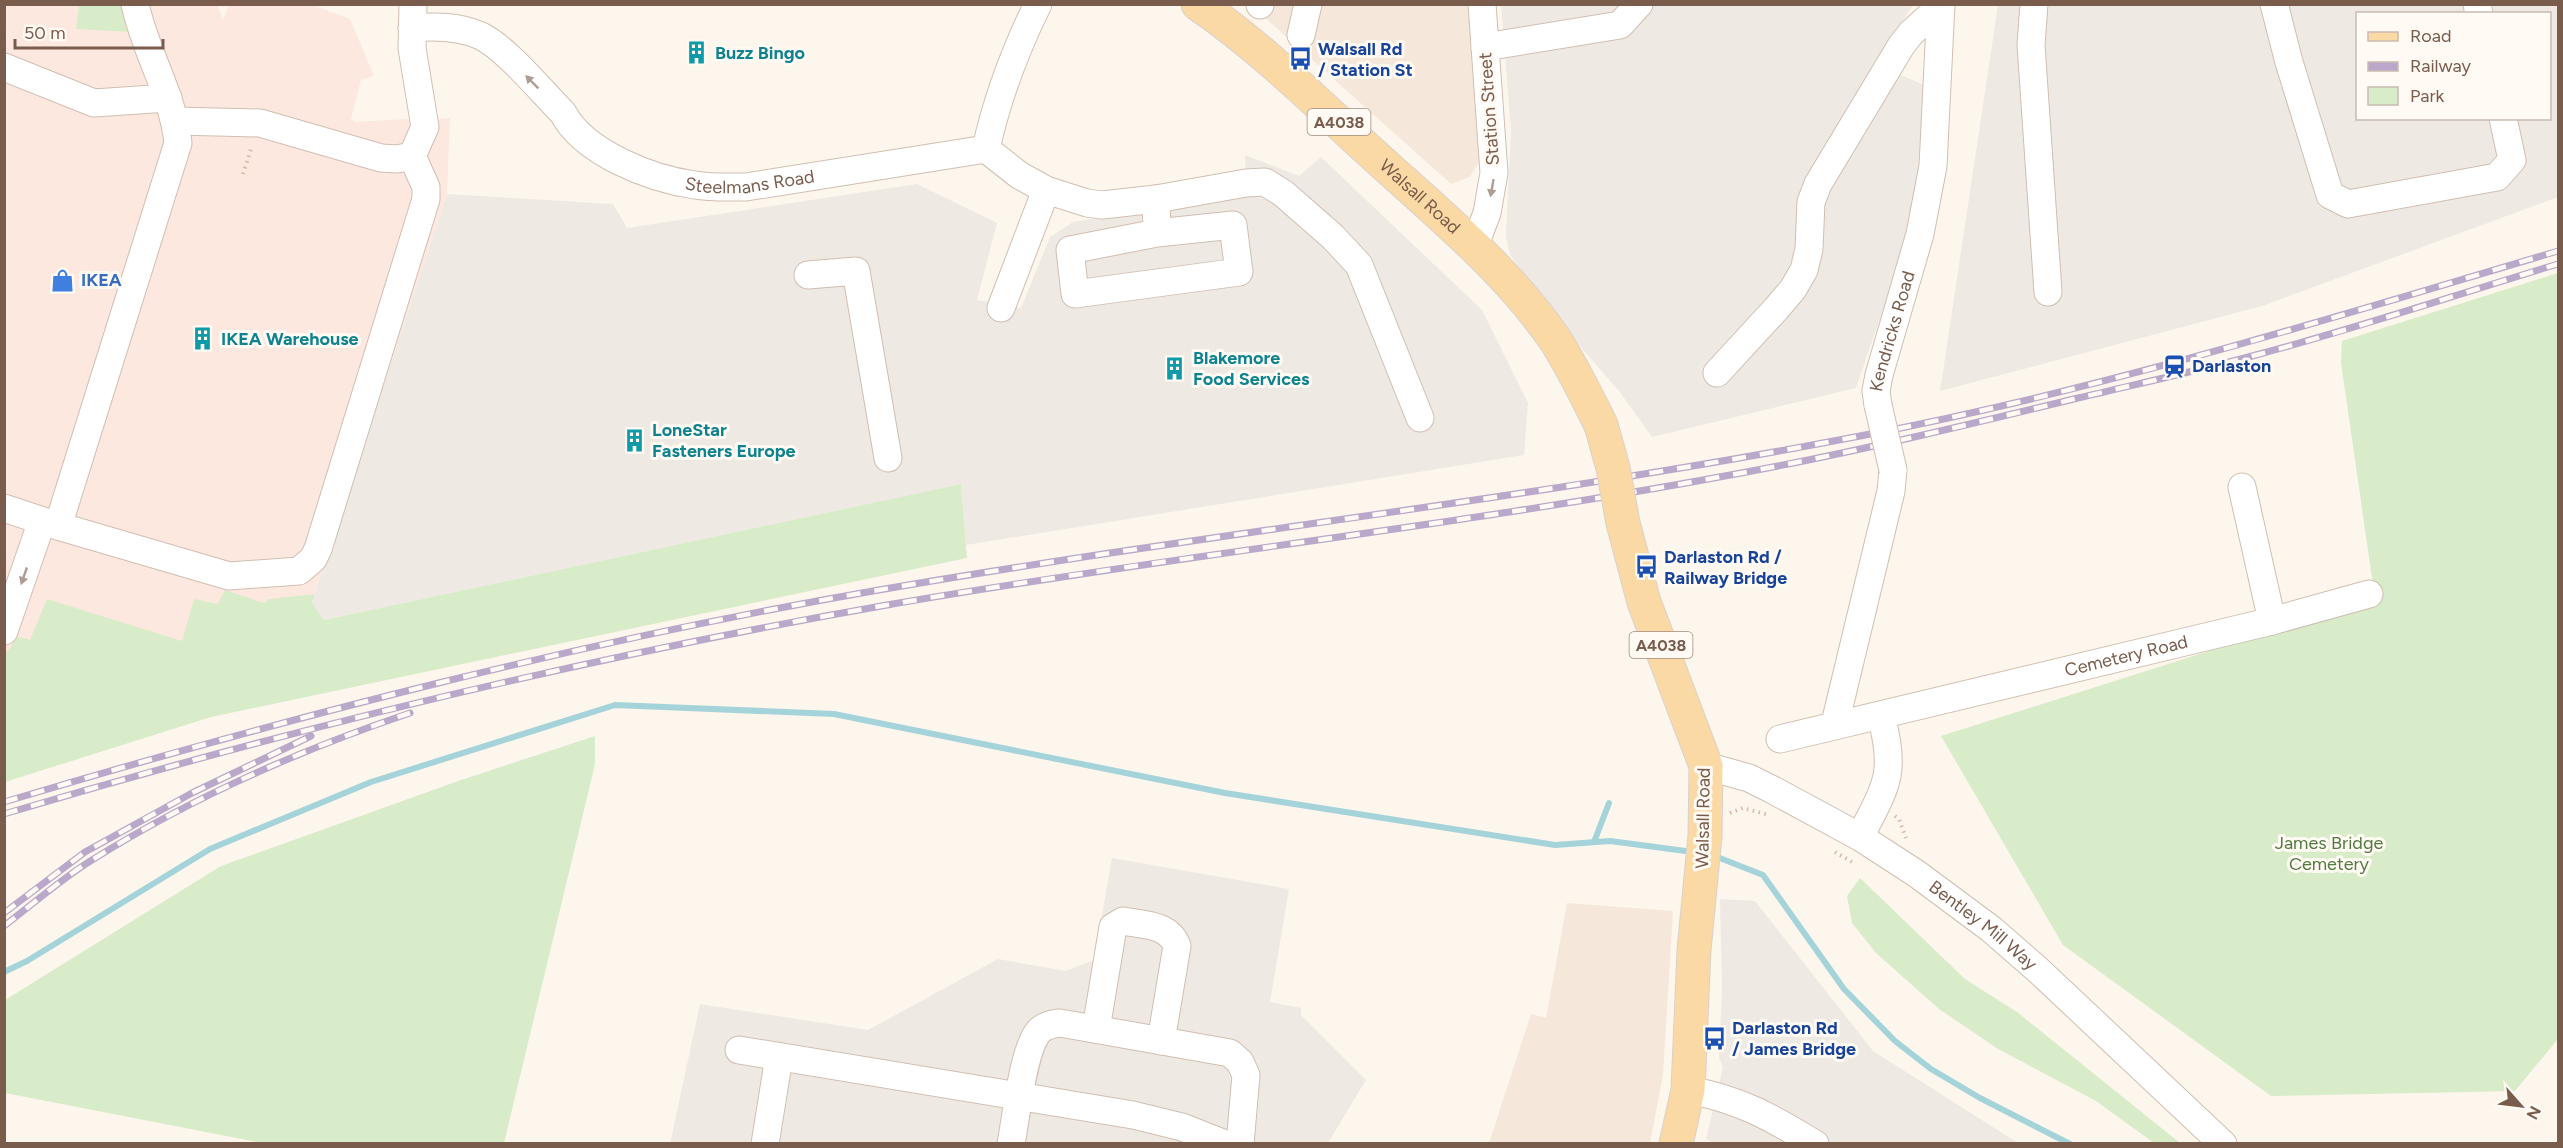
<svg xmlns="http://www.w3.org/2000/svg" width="2563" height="1148" font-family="Figtree,sans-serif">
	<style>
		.residential { fill: #f5e8da }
		.commercial { fill: #fde8e0 }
		.industrial { fill: #efe9e4; fill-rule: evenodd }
		.green { fill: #d8ecc9 }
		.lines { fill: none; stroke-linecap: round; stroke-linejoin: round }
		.stream { stroke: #a5d3da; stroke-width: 6 }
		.minor-casing { stroke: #d1beb0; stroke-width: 29 }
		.major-casing { stroke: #dad1cd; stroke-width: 35 }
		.path { stroke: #d9b8a5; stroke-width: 4; stroke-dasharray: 1.5 4.5; stroke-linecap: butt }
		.minor { stroke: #fff; stroke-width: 27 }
		.major { stroke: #fbd9a5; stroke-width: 33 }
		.rail-casing { stroke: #b9a8c9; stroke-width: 7 }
		.rail { stroke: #fffaf3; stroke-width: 4.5; stroke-dasharray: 14; stroke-linecap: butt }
		.minor-bridge-casing { stroke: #d1beb0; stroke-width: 29; stroke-linecap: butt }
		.major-bridge-casing { stroke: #dad1cd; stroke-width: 35; stroke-linecap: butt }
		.minor-bridge { stroke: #fff; stroke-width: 27 }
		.major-bridge { stroke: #fbd9a5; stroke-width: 33 }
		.oneway { fill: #af9d94 }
		.labels { text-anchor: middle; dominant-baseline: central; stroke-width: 6; stroke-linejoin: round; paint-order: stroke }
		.shield { fill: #fffaf3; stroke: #a28b7f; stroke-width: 1.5 }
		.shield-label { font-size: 16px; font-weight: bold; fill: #7a5c4d }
		.transit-label { font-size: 18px; font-weight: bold; fill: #164399; stroke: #fffaf3; text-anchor: start }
		.culture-label { font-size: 18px; font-weight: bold; fill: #0d838f; stroke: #fffaf3; text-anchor: start }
		.street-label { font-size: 18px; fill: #7a5c4d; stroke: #fffaf3 }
		.shop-label { font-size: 18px; font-weight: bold; fill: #366cbe; stroke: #fffaf3; text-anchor: start }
		.park-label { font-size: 18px; fill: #537a41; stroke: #fffaf3 }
	</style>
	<rect width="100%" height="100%" fill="#fdf6ec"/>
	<g class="residential">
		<polygon points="1265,4 1470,5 1480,160 1470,177 1451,184 1262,15"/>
		<polygon points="1567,903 1673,911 1663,1075 1650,1143 1489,1143 1531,1014 1546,1018"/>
	</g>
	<polygon class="commercial" points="4,5 79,5 77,29 148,5 217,5 223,20 229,5 312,5 350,19 374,76 361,80 351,119 355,122 408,119 412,122 450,118 447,194 312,602 219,604 183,641 5,692 4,44 7,39"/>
	<g class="industrial">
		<polygon points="1501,5 1913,5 1874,64 1924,85 1917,183 1897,269 1856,388 1652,437 1619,391 1585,352 1510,255 1506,236 1511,131"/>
		<path d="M1998,5H2558V197L2262,306L1940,391ZM2358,14H2550V118H2358Z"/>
		<polygon points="1245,155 1299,176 1321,157 1482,310 1528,403 1524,455 966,545 961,484 324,620 312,602 447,194 613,204 627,228 917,184 997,223 977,300 1021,308 1050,237 1073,222 1247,193"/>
		<polygon points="1112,858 1289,889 1270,1002 1301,1008 1301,1015 1366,1080 1328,1143 670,1144 700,1004 868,1030 998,959 1066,971 1094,960"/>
		<polygon points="1720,899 1755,901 1873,1051 2018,1143 1716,1144 1706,1139 1723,1067 1719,1057 1722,989"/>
	</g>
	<g class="green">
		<polygon points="79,5 124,5 129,32 76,29"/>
		<polygon points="2558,273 2558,1039 2515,1091 2271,1096 2063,945 1941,736 2272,631 2376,606 2341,363 2342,341"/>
		<polygon points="961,484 967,558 211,717 5,782 5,653 11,647 15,636 30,640 47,599 182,641 194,599 218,604 225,590 264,603 269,599 315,594 312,602 324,620"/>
		<polygon points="595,736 595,764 504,1143 262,1143 5,1093 5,1000 221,866 461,780"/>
		<polygon points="1860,878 1965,979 2017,1012 2180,1143 2154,1143 2096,1101 1998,1049 1939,1009 1876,953 1852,923 1847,896"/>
	</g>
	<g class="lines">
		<g class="stream">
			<polyline points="1594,842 1609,803"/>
			<polyline points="1712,855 1763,875 1844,989 1895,1041 1931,1069 1980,1098 2070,1144"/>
			<polyline points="4,972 27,961 210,849 371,782 615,705 834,714 1225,793 1555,845 1610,841 1693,852"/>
		</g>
		<defs>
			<g id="minor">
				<polyline points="2034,4 2031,45 2048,292"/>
				<polyline points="2274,4 2289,62 2330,195 2348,204 2497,177 2512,160 2503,118"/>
				<polyline points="2477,4 2479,14"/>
				<polyline points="1260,5 1260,4"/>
				<path id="s1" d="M412,28C435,26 459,26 481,36C507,49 541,91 563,113C584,153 651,179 695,185C712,188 729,187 746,187L986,149"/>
				<polyline points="1301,35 1308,4"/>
				<polyline points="1485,47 1620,25 1639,4"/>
				<polyline points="4,67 94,103 168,98"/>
				<polyline points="176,121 260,123 381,158 397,159 412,156 425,127 412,48 413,4"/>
				<polyline points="986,149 1019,175 1046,190 1001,308"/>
				<path d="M986,149C997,98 1015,51 1038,4"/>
				<polyline points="1046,190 1087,203 1102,205 1156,199 1246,183 1265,182 1284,194 1333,237 1359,265 1420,418"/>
				<polyline points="1156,199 1157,233 1233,225 1239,272 1075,294 1070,250 1157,233"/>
				<polyline points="1474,247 1487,213 1494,173 1482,4"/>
				<polyline points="808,275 856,271 888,458"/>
				<polyline points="1717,373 1776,309 1793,289 1804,270 1809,249 1811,202 1818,184 1901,46 1911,33 1941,6"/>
				<path id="s2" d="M1878,405L1876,391L1879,375L1920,234L1933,166L1941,4"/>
				<polyline points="2242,487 2272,621"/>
				<polyline points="4,508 58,526 229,576 299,571 313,559 318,549 426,199 426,187 412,156"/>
				<path d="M58,526L178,143C173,94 145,52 135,4"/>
				<polyline points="4,631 42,521"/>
				<polyline points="1837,725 1837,715 1891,491 1893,470"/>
				<path id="s3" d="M1780,739L2272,621L2369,594"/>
				<path id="s4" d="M1706,766L1749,778L1773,790L1860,837L1917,874L1991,929L2037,969L2223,1144"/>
				<path d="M1860,837C1886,786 1897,774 1881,716"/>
				<path d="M1096,1029L1113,927L1123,921C1144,925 1169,924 1177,946L1161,1041"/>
				<polyline points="739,1050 1133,1115 1182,1127 1225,1144"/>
				<path d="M1688,1090C1739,1099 1771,1117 1815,1144"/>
				<polyline points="765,1144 779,1057"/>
				<path d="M1011,1144C1016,1118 1023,1049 1039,1031C1045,1025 1052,1024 1060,1023L1230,1053L1240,1062L1246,1075L1240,1144"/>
			</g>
			<g id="major">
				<path id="s5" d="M1198,4C1258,45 1311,97 1364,146C1430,207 1505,266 1556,341C1573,368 1587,397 1601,425"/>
				<polyline points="1623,523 1644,602 1706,766 1705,836 1694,950 1688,1090 1676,1144"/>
			</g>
		</defs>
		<use href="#minor" class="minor-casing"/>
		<use href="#major" class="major-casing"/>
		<g class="path">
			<polyline points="243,174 252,146"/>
			<polyline points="1730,813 1743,808 1769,815"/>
			<polyline points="1895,816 1899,819 1906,838"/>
			<polyline points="1835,852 1852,862"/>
		</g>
		<use href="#minor" class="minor"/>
		<use href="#major" class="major"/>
		<defs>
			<g id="rail">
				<path d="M4,802C290,717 579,642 873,591C1201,534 1533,499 1860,436C2097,391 2328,319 2558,251"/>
				<path d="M4,814C294,728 589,657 887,605C1176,555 1468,525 1757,470C1864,450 1971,424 2078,398C2137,384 2197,371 2256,355C2358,328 2458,294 2558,264"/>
				<polyline points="4,913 85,852 192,793 311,736"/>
				<path d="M4,926C33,904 61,879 92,860C191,798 300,750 410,713"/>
			</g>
		</defs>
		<use href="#rail" class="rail-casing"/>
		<use href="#rail" class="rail"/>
		<defs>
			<polyline id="minor-bridge" points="1878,405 1893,470"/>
			<polyline id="major-bridge" points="1601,425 1613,468 1623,523"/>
		</defs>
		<use href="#minor-bridge" class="minor-bridge-casing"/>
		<use href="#major-bridge" class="major-bridge-casing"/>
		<use href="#minor-bridge" class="minor-bridge"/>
		<use href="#major-bridge" class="major-bridge"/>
	</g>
	<defs><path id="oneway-solid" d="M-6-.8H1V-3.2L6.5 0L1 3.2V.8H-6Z" transform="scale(1.5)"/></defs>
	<g class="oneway">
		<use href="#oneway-solid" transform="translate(532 82) rotate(-135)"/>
		<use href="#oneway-solid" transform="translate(1492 188) rotate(100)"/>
		<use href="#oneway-solid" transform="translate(24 576) rotate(109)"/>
	</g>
	<defs>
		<symbol id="building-bare" viewBox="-9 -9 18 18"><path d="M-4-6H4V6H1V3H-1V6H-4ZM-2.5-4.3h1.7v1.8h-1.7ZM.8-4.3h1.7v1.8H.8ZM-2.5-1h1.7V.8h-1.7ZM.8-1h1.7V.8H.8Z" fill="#0f9aa8" stroke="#fffaf3" stroke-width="2.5" paint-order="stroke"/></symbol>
		<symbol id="bus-bare" viewBox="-9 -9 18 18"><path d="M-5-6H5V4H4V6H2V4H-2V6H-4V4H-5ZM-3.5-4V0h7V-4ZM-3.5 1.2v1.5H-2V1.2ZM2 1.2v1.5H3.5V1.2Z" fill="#1a4fb4" stroke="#fffaf3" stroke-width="2.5" paint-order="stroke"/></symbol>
		<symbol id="shop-bare" viewBox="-9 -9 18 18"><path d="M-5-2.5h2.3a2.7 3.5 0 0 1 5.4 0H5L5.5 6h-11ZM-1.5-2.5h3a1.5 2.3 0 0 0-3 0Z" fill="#3f7fe0" stroke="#fffaf3" stroke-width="2.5" paint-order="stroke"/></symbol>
		<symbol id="station-bare" viewBox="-9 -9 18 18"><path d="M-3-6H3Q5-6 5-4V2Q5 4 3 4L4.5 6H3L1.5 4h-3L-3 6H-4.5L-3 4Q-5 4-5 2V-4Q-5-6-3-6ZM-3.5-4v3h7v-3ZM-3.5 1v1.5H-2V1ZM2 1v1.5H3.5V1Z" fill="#1a4fb4" stroke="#fffaf3" stroke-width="2.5" paint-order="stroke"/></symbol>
	</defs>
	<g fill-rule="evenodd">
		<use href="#building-bare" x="680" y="36" width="33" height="33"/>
		<use href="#bus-bare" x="1284" y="42" width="33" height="33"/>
		<use href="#shop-bare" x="46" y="264" width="33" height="33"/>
		<use href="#building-bare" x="186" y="322" width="33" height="33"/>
		<use href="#station-bare" x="2158" y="350" width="33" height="33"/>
		<use href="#building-bare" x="1158" y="352" width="33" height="33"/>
		<use href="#building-bare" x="618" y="424" width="33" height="33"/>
		<use href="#bus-bare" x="1630" y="550" width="33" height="33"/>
		<use href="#bus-bare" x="1698" y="1022" width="33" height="33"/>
	</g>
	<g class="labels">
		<g class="shield">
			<rect x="1307.5" y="109" width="63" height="26" rx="4.5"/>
			<rect x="1629.5" y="632" width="63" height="26" rx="4.5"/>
		</g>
		<g class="shield-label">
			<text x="1339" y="122">A4038</text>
			<text x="1661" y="645">A4038</text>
		</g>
		<g class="transit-label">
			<text x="1318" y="49">Walsall Rd<tspan x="1318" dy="21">/ Station St</tspan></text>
			<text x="2192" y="366">Darlaston</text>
			<text x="1664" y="557">Darlaston Rd /<tspan x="1664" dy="21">Railway Bridge</tspan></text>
			<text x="1732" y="1028">Darlaston Rd<tspan x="1732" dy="21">/ James Bridge</tspan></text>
		</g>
		<g class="culture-label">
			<text x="715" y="53">Buzz Bingo</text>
			<text x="221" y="339">IKEA Warehouse</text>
			<text x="1193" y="358">Blakemore<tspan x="1193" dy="21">Food Services</tspan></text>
			<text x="652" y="430">LoneStar<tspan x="652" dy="21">Fasteners Europe</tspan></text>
		</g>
		<g class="street-label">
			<text transform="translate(1489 109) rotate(-94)">Station Street</text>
			<text stroke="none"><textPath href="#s1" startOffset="393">Steelmans Road</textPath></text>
			<text stroke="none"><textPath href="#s5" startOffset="294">Walsall Road</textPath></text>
			<text stroke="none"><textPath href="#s2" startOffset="76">Kendricks Road</textPath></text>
			<text stroke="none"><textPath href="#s3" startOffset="356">Cemetery Road</textPath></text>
			<text transform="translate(1703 818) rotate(-89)">Walsall Road</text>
			<text stroke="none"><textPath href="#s4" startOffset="322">Bentley Mill Way</textPath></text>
		</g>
		<g class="shop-label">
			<text x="81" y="280">IKEA</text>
		</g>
		<g class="park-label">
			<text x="2329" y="843">James Bridge<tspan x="2329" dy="21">Cemetery</tspan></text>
		</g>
	</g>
	<rect width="2563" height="1148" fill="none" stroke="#7a5c4d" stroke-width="12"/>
	<rect x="2356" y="12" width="195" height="108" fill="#fffaf3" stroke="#cabbb1" stroke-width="1.5"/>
	<rect x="2368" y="32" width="30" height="9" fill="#fbd9a5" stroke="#cabbb1" stroke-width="1.5"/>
	<text x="2410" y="42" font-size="18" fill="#7a5c4d">Road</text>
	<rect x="2368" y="62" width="30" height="9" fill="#b9a8c9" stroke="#cabbb1" stroke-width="1.5"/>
	<text x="2410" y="72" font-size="18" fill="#7a5c4d">Railway</text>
	<rect x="2368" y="87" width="30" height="18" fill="#d8ecc9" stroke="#cabbb1" stroke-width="1.5"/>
	<text x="2410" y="102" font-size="18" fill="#7a5c4d">Park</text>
	<g transform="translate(2521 1106) rotate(118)" stroke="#fffaf3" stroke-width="4.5" paint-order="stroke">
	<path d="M0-4.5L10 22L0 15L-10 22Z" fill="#7a5c4d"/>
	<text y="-9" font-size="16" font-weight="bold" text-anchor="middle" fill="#7a5c4d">N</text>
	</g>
	<path d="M15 39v9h148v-9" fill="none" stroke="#7a5c4d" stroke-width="3"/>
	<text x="24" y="39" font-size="18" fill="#7a5c4d" stroke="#fffaf3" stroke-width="4.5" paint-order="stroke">50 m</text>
</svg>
